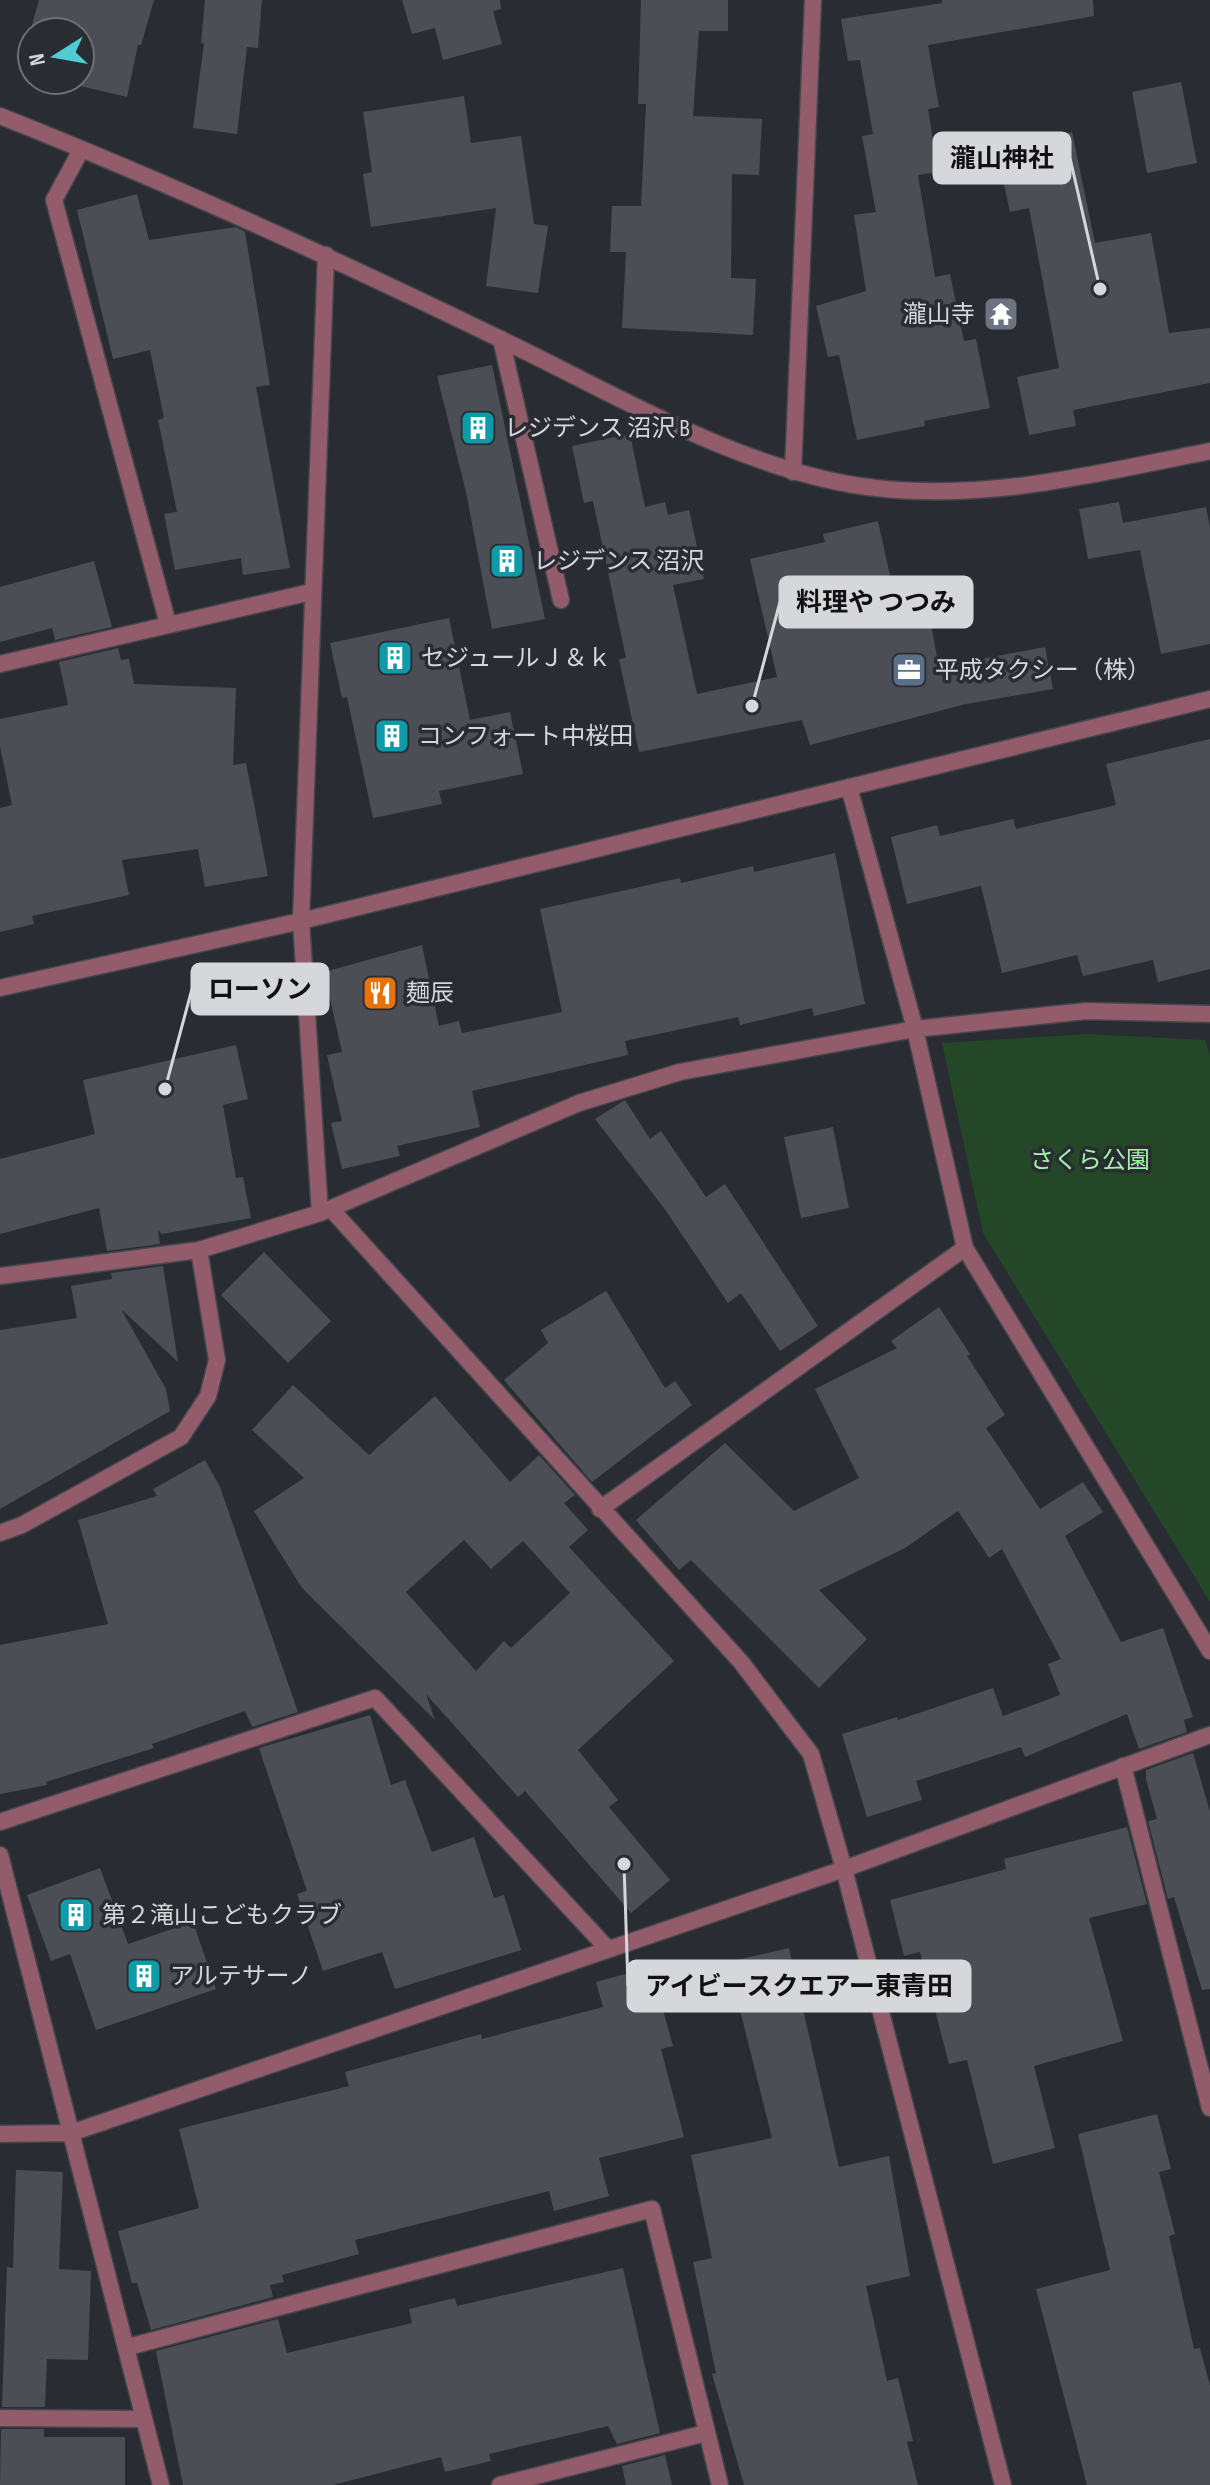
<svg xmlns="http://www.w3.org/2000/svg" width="1210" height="2485" font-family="'Sofia Sans Condensed','Noto Sans JP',sans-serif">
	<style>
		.green { fill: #244727 }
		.building { fill: #4c4e55; fill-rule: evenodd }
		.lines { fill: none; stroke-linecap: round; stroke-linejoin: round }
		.service-casing { stroke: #46474e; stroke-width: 19 }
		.minor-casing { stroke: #46474e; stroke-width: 19 }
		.tertiary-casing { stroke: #46474e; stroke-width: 19 }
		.service { stroke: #935c6a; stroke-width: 16 }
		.minor { stroke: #935c6a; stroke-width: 16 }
		.tertiary { stroke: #935c6a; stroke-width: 16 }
		.labels { text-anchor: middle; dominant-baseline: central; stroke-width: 7; stroke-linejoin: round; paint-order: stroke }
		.poi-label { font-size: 24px; fill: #d6d7db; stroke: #2a2c33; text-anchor: start }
		.park-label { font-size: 24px; fill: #a1f5a6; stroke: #2a2c33 }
		.leader { fill: none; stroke: #d6d7db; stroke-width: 3 }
		.callout-dot { fill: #d6d7db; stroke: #2a2c33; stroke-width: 3 }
		.callout { fill: #d6d7db; stroke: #d6d7db; stroke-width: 3 }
		.callout-label { font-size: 26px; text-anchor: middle; font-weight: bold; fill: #111 }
	</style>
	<rect width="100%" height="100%" fill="#2a2c33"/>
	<polygon class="green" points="1088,1034 1205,1040 1210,1055 1210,1602 983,1233 942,1043"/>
	<g class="building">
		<polygon points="39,0 154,0 141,45 138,45 127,97 80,86 80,32 30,32"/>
		<polygon points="205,0 262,0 258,48 247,47 237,134 193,128 204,43 201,43"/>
		<polygon points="402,0 500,0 501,9 493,11 502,44 443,60 435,28 412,34"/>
		<polygon points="641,0 728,0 728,31 699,31 693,116 762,119 759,175 732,174 731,278 756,279 753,335 622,328 626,252 610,252 612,206 641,206 646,104 638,104"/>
		<polygon points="942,0 1093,0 1094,16 928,45 939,107 928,109 938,172 918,175 935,277 950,274 964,341 976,339 990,408 924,421 925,426 857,440 839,355 828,357 816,306 866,291 854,215 876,212 862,136 873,134 860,60 848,61 841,19 942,3"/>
		<polygon points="1181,82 1197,163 1147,173 1132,92"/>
		<polygon points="464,96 471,143 521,136 534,224 548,226 538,293 486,286 496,208 371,227 363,174 372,172 363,112"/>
		<polygon points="1072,132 1095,243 1151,233 1169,333 1210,328 1210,383 1073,410 1076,426 1029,435 1017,377 1059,368 1029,208 1010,212 996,148"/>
		<polygon points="137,194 149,240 236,227 245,232 270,385 256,387 290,568 243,575 241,558 175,570 164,514 177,512 158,420 164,418 150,350 113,359 77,210"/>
		<polygon points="492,365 545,619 492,629 466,492 437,376"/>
		<polygon points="630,434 645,507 665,502 668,515 689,510 704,579 673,585 697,694 777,677 750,559 825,542 823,534 878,521 901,625 930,619 939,667 1045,647 1053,689 966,704 810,745 802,720 639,752 619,659 626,658 593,501 584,503 572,446"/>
		<polygon points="1119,502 1123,523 1206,507 1210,528 1210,644 1161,654 1140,550 1088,559 1079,509"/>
		<polygon points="94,561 112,627 55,640 52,628 0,642 0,587"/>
		<polygon points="449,618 470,720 510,712 523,774 439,791 442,804 373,818 347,697 342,698 330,643"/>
		<polygon points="118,648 121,660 129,659 134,684 236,688 233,765 246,763 268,876 205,887 198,849 122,860 129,895 32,916 34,924 0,932 0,808 12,805 0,746 0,719 68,705 59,662"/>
		<polygon points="1210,739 1210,969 1158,982 1153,960 1083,976 1077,955 1002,973 981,886 907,904 891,837 937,825 940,836 1013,819 1016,829 1116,805 1106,764"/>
		<polygon points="835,853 865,1004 814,1016 812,1008 740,1025 738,1017 625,1041 628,1055 472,1091 480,1127 397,1146 400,1156 342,1169 331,1123 342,1121 327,1055 342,1052 324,972 422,945 439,1026 459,1021 462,1033 562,1012 540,909 680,878 681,883 753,866 754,872"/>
		<polygon points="236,1045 248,1099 223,1105 236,1178 243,1177 251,1218 162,1234 158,1230 160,1244 107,1251 99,1208 0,1234 0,1159 95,1134 83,1080"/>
		<polygon points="625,1100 650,1139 661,1131 706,1197 725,1184 818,1326 780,1351 741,1293 728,1303 664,1208 595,1119"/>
		<polygon points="833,1127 849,1208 801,1218 784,1137"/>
		<polygon points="264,1252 331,1321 288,1363 221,1295"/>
		<polygon points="163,1266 178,1362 121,1309 166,1389 170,1411 0,1509 0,1330 77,1318 71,1286 112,1279 111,1273"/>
		<polygon points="606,1291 665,1388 675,1381 692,1405 592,1482 504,1380 548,1343 541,1330"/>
		<polygon points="939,1307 970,1354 967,1356 1005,1415 986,1428 1040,1509 1083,1482 1103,1512 1065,1536 1121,1642 1163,1628 1193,1717 1184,1720 1187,1732 1139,1749 1127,1714 1025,1757 1021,1747 916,1781 922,1800 867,1817 842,1734 897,1717 898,1720 993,1688 1003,1716 1060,1695 1048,1664 1061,1659 1002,1549 989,1558 958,1511 905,1548 819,1590 867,1639 819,1688 691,1560 679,1570 636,1520 725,1443 794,1511 859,1478 815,1389 897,1348 891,1341"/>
		<path d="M293,1385L369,1455L435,1396L510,1482L539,1455L575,1495L564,1503L588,1530L569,1547L674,1661L578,1750L618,1800L609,1807L670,1880L631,1913L525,1791L518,1797L426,1694L435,1720L302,1588L254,1511L304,1478L252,1430ZM464,1540L491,1569L523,1541L570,1593L511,1648L504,1641L476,1671L406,1592Z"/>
		<polygon points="205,1460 220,1487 298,1712 252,1727 245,1711 152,1744 154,1748 46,1782 47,1785 0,1794 0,1645 108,1624 78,1520 157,1496 153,1489"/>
		<polygon points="370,1715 391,1785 405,1780 432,1852 474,1837 494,1898 504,1895 521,1950 395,1989 382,1952 323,1971 297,1894 307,1891 259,1748"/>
		<polygon points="1193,1753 1210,1812 1210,1989 1202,1990 1174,1897 1168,1899 1148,1821 1157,1819 1146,1779 1146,1770"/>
		<polygon points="1127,1827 1147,1904 1089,1918 1123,2041 1034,2066 1055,2148 993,2164 967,2060 949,2064 920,1952 904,1956 890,1900 1006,1869 1004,1859"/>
		<polygon points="100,1868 128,1944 193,1922 216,1989 96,2030 70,1954 51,1961 27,1895"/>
		<polygon points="789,1948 839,2167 889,2156 910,2276 866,2286 887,2381 898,2378 913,2441 907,2442 918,2485 744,2485 712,2374 716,2373 693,2262 712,2258 691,2155 772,2138 728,1962"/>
		<polygon points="651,1967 673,2046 661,2049 684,2137 599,2158 609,2196 554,2211 549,2191 355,2240 359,2254 282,2275 284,2282 270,2285 273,2297 151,2330 137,2283 132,2283 118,2231 199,2208 179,2129 349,2086 345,2072 481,2034 482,2039 603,2007 596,1982"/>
		<polygon points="1157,2114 1171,2169 1159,2172 1175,2234 1169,2236 1194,2349 1200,2348 1210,2386 1210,2485 1087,2485 1036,2289 1110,2270 1078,2134"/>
		<polygon points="16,2170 63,2172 59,2269 91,2271 88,2360 47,2359 45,2407 2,2407 7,2267 13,2268"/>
		<polygon points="623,2268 660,2433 617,2444 608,2426 489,2454 491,2461 445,2472 441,2457 333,2485 183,2485 156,2351 278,2319 287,2353 412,2323 409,2309 455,2298 457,2306"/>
		<polygon points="1,2429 44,2429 44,2437 125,2437 125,2485 0,2485"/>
		<polygon points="665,2455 672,2485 626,2485 622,2466"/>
	</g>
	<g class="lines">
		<defs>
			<g id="service">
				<path d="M0,116C167,182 331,257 492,335C610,391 746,474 876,488C990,501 1099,473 1210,451"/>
				<polyline points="81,150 54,200 168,624"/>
				<polyline points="501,339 561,600"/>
				<polyline points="793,472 813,0"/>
				<polyline points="0,664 311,592"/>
				<polyline points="849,787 915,1029 965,1248 1210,1651"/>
				<polyline points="331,1209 741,1662 811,1754 844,1869 1003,2485"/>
				<polyline points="320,1213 301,921 326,255"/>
				<polyline points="0,1276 199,1250"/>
				<polyline points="600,1509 965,1248"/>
				<polyline points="0,1533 22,1525 181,1437 208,1396 217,1360 199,1250 320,1213 579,1103 680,1072 915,1029 1086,1011 1210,1014"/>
				<polyline points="1123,1766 1210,2108"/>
				<polyline points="0,1822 375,1698 607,1948"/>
				<polyline points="0,1855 71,2133 844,1869 1210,1735"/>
				<polyline points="128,2347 652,2209 720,2485"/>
				<polyline points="500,2485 706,2433"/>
			</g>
			<g id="minor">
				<polyline points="0,2134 71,2133 161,2485"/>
				<polyline points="0,2418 142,2419"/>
			</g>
			<polyline id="tertiary" points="0,988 301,921 1210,699"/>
		</defs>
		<use href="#service" class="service-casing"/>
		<use href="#minor" class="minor-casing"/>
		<use href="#tertiary" class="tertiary-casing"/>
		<use href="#service" class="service"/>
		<use href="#minor" class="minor"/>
		<use href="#tertiary" class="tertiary"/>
	</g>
	<defs>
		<symbol id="temple-square" viewBox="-11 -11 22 22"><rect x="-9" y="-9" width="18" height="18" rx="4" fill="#6b7280" stroke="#2a2c33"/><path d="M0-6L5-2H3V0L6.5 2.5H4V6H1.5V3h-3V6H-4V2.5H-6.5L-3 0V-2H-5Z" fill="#fff"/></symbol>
		<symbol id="building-square" viewBox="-11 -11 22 22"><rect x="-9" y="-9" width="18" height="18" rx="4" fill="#0f9aa8" stroke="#2a2c33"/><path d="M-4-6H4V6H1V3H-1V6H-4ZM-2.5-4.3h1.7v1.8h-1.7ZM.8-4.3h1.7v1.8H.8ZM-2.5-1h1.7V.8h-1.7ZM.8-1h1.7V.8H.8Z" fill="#fff"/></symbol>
		<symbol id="office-square" viewBox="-11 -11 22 22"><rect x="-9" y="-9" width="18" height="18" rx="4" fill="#5c6f8a" stroke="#2a2c33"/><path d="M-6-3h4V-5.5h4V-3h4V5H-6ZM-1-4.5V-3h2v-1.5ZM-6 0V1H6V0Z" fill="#fff"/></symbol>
		<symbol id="restaurant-square" viewBox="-11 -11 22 22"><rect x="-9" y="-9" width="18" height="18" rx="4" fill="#e8710a" stroke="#2a2c33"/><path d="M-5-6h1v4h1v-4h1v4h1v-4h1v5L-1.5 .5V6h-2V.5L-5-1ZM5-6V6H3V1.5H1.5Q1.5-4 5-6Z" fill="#fff"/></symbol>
	</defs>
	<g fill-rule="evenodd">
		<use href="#temple-square" x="981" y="294" width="40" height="40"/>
		<use href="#building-square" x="458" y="408" width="40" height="40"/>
		<use href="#building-square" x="487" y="541" width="40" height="40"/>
		<use href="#building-square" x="375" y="638" width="40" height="40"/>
		<use href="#office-square" x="889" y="650" width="40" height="40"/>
		<use href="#building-square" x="372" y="716" width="40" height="40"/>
		<use href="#restaurant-square" x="360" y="973" width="40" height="40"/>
		<use href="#building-square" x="56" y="1895" width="40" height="40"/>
		<use href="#building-square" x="124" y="1956" width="40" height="40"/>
	</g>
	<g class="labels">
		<g class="poi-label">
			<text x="975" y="314" text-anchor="end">瀧山寺</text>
			<text x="504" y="428">レジデンス 沼沢 B</text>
			<text x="533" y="561">レジデンス 沼沢</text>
			<text x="421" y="658">セジュールＪ＆ｋ</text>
			<text x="935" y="670">平成タクシー（株）</text>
			<text x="418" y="736">コンフォート中桜田</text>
			<text x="406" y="993">麺辰</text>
			<text x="102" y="1915">第２滝山こどもクラブ</text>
			<text x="170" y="1976">アルテサーノ</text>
		</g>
		<g class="park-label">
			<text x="1090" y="1160">さくら公園</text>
		</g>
	</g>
	<path class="leader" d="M1100 289L1070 158M752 706L780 602M165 1089L192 989M624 1864L628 1986"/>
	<g class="callout-dot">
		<circle cx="1100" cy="289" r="8"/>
		<circle cx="752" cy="706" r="8"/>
		<circle cx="165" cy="1089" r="8"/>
		<circle cx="624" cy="1864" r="8"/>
	</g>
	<g class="callout">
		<rect x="934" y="133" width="136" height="50" rx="8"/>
		<rect x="780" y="577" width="192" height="50" rx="8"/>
		<rect x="192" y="964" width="136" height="50" rx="8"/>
		<rect x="628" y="1961" width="342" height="50" rx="8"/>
	</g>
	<g class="callout-label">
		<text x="1002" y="167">瀧山神社</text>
		<text x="876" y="611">料理や つつみ</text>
		<text x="260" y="998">ローソン</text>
		<text x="799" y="1995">アイビースクエアー東青田</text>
	</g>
	<g transform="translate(56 56) rotate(259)"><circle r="38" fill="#2a2c33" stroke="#6f7076" stroke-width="2"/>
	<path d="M0-6L14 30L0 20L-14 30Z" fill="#51ccd4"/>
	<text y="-12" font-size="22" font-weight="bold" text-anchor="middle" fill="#d6d7db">N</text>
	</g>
</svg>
